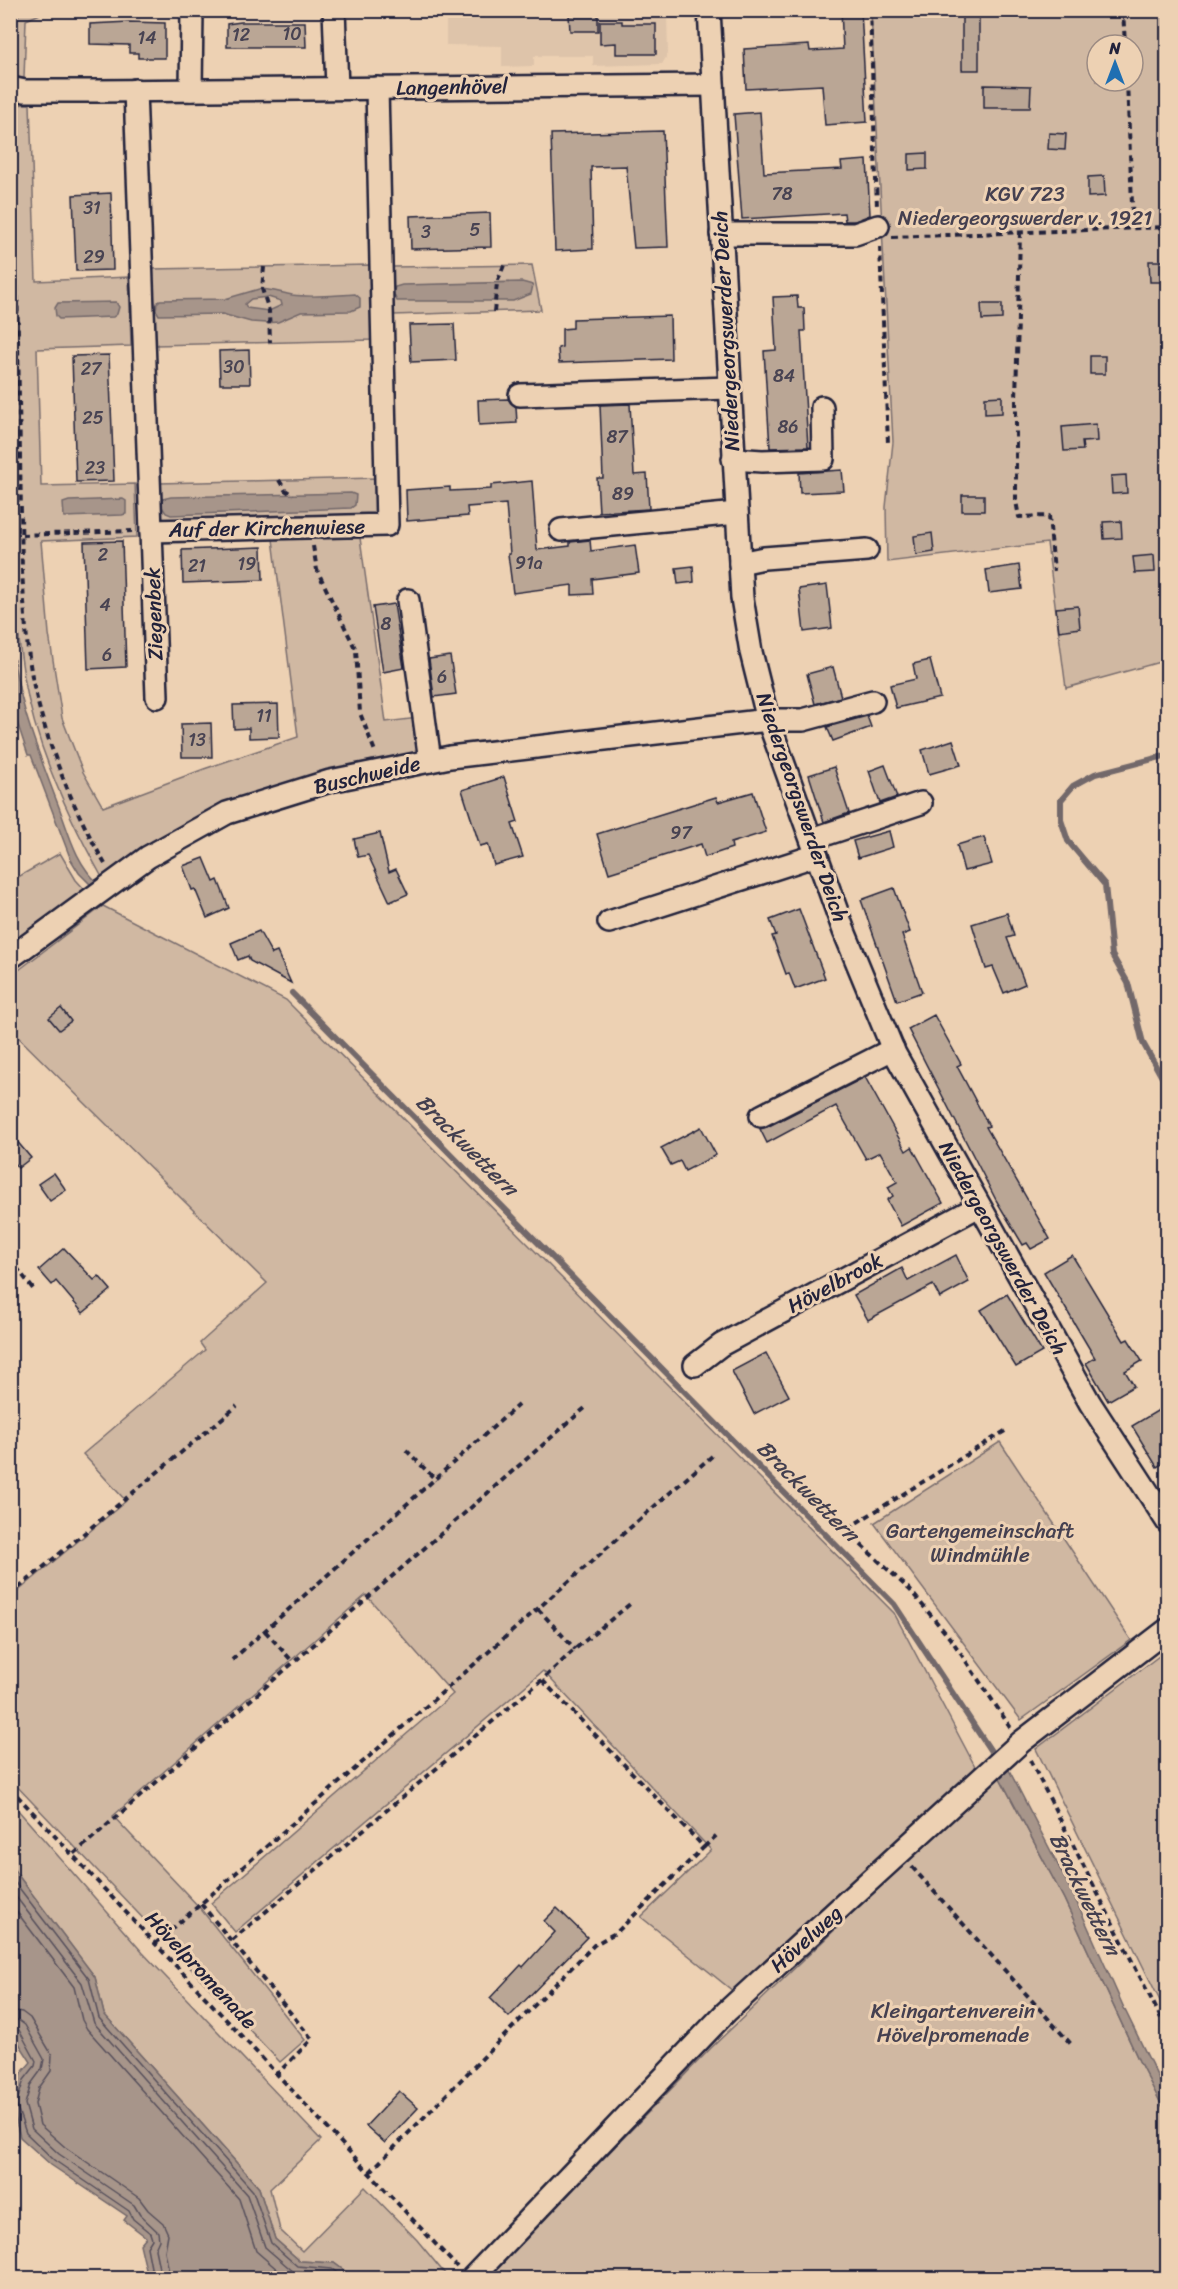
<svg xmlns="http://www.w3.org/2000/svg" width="1178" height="2289" font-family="Sriracha,sans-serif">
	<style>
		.built { fill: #dec4aa }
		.green { fill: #d0b8a2; stroke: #796d6e; stroke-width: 1.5; fill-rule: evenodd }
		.water { fill: #a7958a; stroke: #72676a; stroke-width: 1.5; fill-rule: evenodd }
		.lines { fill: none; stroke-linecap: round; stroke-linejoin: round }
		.shore { stroke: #57505b; stroke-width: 1.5 }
		.stream { stroke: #72676a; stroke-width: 6 }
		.building { fill: #baa695; stroke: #22223b; stroke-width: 1.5 }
		.minor-casing { stroke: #22223b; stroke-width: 26 }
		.path { stroke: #22223b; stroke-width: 4; stroke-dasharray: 6 4.5; stroke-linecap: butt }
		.minor { stroke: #edd1b3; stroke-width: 21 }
		.labels { text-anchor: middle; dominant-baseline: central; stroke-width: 6; stroke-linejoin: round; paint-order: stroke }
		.number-label { font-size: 18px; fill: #484352 }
		.street-label { font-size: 21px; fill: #22223b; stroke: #edd1b3 }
		.park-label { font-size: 21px; fill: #454050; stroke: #edd1b3 }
		.water-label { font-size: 22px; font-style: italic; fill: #433f4f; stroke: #edd1b3 }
	</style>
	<rect width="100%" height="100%" fill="#edd1b3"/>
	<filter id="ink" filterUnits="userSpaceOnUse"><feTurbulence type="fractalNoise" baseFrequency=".0167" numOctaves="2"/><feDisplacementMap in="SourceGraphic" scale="12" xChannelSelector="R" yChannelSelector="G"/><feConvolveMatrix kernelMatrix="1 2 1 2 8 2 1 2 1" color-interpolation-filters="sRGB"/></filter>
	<g filter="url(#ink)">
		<polygon class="built" points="667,12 668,54 662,64 593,66 593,56 534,56 534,66 502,67 502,46 446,45 446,19"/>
		<g class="green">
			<polygon points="10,11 40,11 40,14 26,20 24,78 11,76"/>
			<path d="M871,11H1167V660L1066,688L1047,543L887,562L886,507L893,442ZM1097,45H1133V81H1097Z"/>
			<path d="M30,104L36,281L129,277L131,346L37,349L41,486L135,484L137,537L41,541L49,634L62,718L83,772L103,807L204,769L298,737L273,539L360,538L386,722L418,718L420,755L354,767L103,879C68,817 36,748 24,677C12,604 13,528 12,455C10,338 10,222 10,105Z"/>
			<polygon points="370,265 373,340 155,345 152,269"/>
			<polygon points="532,265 541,310 394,315 391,267"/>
			<polygon points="377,478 377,516 161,522 159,483"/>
			<polygon points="60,853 76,880 87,892 11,950 11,881"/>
			<polygon points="103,906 286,1000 894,1613 977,1770 733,1991 641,1917 711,1850 543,1671 235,1932 211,1903 453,1694 366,1595 113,1816 200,1908 305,2040 280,2062 11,1780 10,1598 126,1501 83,1454 205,1350 200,1343 267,1283 11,1030 11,976"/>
			<polygon points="1000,1442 1131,1640 1021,1720 874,1523"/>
			<polygon points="1167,1650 1167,2015 1036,1749"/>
			<polygon points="998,1774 1064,1899 1139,2061 1167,2115 1167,2278 487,2278 711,2048"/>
			<polygon points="10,1801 143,1953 321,2140 270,2189 280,2230 302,2251 365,2187 417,2240 445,2274 441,2278 354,2278 334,2263 300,2261 275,2239 259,2188 104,2014 95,1977 11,1866"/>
		</g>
		<g class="water">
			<polygon points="522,282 533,285 531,294 513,301 397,301 393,293 395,287 402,285"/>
			<path d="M259,289C271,289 281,293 292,295C313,298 334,295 355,294L360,298V307L351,311L301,312L278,322L266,323L251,322L222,314L159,315L156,310L157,303L160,300L225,299ZM268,297L281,301L282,305L269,311L247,308L245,304L251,299Z"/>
			<polygon points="116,302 119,307 117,314 113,317 59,319 56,316 55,308 58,303"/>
			<polygon points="351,493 356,495 355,505 351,508 171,515 166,513 162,507 162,499 171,497"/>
			<polygon points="123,499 126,501 126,514 122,515 64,517 63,503 69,501"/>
			<path d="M10,625C14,693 35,744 59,807C69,834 76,864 99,884L93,887L79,873L71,860L31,755H28L10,701Z"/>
			<polygon points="1008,1768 1075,1898 1124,2008 1167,2096 1167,2115 1139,2061 1064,1899 998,1774"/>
			<polygon points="11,1866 95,1977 104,2014 259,2188 275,2239 300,2261 334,2263 354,2278 148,2278 140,2244 146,2237 124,2220 127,2216 51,2165 20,2137 12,2105 18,2077 31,2062 11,2031"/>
		</g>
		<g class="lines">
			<g class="shore">
				<polyline points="10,1876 89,1979 99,2018 253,2191 271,2243 297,2266 332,2269 344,2278"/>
				<polyline points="10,1889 82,1983 94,2023 247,2195 265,2247 295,2273 332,2278"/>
				<polyline points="10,1903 74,1987 82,2020 87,2029 239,2199 256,2251 287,2278"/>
				<polyline points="10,2010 22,2012 30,2018 52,2055 51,2071 39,2088 35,2104 40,2125 65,2147 139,2198 148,2210 163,2223 168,2234 165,2251 170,2278"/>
				<polyline points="10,2019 18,2020 25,2025 44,2059 42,2069 31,2084 25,2104 32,2129 59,2154 134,2205 140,2215 158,2232 159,2240 155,2249 161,2278"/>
				<polyline points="10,2027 19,2030 36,2061 35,2066 24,2080 16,2104 26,2133 54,2160 129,2211 133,2219 150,2233 152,2239 147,2247 153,2278"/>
			</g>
			<g class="stream">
				<polyline points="1168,755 1095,774 1073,786 1061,800 1061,820 1068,841 1105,885 1112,955 1128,983 1143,1043 1168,1088"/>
				<polyline points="292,993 894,1604 996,1759"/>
			</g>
		</g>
		<g class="building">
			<polygon points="841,10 861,10 867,122 825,125 822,85 746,89 744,49 809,45 810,51 843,49"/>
			<polygon points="979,13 979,70 962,70 962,14"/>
			<polygon points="569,15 598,15 598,31 570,31"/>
			<polygon points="600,21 622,21 622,24 656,24 656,54 616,54 616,43 600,44"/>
			<polygon points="129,22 165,23 165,58 138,58 138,53 129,53 129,45 90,44 90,24"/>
			<polygon points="241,22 305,22 306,47 227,47 227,24"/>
			<polygon points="984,85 1031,86 1030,108 984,108"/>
			<polygon points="760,112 764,173 842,169 841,162 867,160 870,215 855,221 845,221 844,213 742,219 734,114"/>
			<polygon points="663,131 668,247 634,248 626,166 591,167 593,249 555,251 551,134"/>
			<polygon points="1049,133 1066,134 1065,150 1048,149"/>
			<polygon points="927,153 927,169 909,170 909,154"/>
			<polygon points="1104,176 1105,196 1088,197 1088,177"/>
			<polygon points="111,193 113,270 76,271 73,195"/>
			<polygon points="490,213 491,247 411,249 410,216"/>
			<polygon points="1149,261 1165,261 1166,282 1150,282"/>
			<polygon points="797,296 798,308 804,308 805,331 801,331 808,447 770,448 764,351 776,350 773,297"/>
			<polygon points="981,304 1002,304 1002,319 982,320"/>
			<polygon points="670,316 671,359 559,363 558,348 562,347 562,329 573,328 573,319"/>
			<polygon points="454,324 456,360 411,362 409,325"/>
			<polygon points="249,350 250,384 220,384 219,351"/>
			<polygon points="109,355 114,481 76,482 72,356"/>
			<rect x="1090" y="356" width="15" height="18"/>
			<polygon points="1002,396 1002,413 985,414 985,397"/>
			<polygon points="508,399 516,407 517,423 479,425 478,400"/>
			<polygon points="630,404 634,475 647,474 649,509 599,512 597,478 603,478 600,405"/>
			<polygon points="1096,424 1097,441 1082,442 1083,450 1064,451 1062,427"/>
			<polygon points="842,470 844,491 800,493 799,473"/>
			<polygon points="1126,475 1127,493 1112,494 1111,476"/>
			<polygon points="532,481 537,550 570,546 570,542 590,540 591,551 635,545 639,573 592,579 593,594 572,595 572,585 513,593 508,554 510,554 506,504 467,507 468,516 407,521 406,490 450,487 450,491 491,489 491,485"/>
			<rect x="962" y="495" width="22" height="16"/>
			<polygon points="1121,521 1122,538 1104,539 1103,522"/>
			<polygon points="932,533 934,552 916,555 914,536"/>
			<polygon points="122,541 126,667 88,669 84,542"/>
			<polygon points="262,547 263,580 183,583 182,550"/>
			<polygon points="1154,555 1155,572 1135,573 1133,557"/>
			<polygon points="1019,565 1022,589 989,593 986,570"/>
			<polygon points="693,566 694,582 678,584 676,568"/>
			<polygon points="827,585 832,628 804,632 799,589"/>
			<polygon points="394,604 404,668 383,672 373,607"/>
			<polygon points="1078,606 1080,628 1059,631 1056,608"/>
			<polygon points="450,656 456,694 434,697 429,659"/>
			<polygon points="930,660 940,698 896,708 890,685 916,679 913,664"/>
			<polygon points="833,667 841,697 815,704 807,674"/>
			<polygon points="278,704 279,737 249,738 249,728 234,729 233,705"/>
			<polygon points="867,716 871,727 833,741 827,727"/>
			<polygon points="211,723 212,757 182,757 181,724"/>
			<polygon points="953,740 961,765 929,774 922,750"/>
			<polygon points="885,765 897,797 880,803 869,771"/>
			<polygon points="834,767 849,813 824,822 809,775"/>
			<polygon points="504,777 518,822 512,824 523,857 494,865 488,844 480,846 462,790"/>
			<polygon points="753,792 766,832 731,843 732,848 705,857 701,844 609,873 597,834 716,797 718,802"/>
			<polygon points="889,831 893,847 858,858 853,841"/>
			<polygon points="380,833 389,872 396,869 408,894 390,902 368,855 358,857 354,839"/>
			<polygon points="984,837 992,864 964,871 957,845"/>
			<polygon points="204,858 214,882 218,880 229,908 207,918 195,889 192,890 183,866"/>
			<polygon points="894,888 910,932 902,935 922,992 897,1001 861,900"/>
			<polygon points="799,909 825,978 795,989 789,973 786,974 772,936 776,935 770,920"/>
			<polygon points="1007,913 1014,936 1007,938 1025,984 1004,993 993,967 986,969 972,924"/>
			<polygon points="259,931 272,954 277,952 291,983 250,961 248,956 238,960 231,943"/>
			<polygon points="61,1008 71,1021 59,1030 49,1018"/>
			<polygon points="934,1015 961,1064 957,1066 989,1126 986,1127 1050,1239 1031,1249 1027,1243 1023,1245 996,1200 908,1029"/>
			<polygon points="865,1077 906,1151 912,1147 943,1203 901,1226 887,1200 893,1196 888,1187 897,1182 880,1152 866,1159 836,1106 767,1143 760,1129 767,1127"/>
			<polygon points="701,1127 716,1155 685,1171 680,1161 671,1165 661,1148"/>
			<polygon points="10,1133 31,1158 18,1168 10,1158"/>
			<polygon points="54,1173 66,1190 50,1201 38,1184"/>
			<polygon points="64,1248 94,1280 99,1276 111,1290 83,1313 56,1281 52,1285 39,1270"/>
			<polygon points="956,1255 969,1282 940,1298 933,1285 868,1320 854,1295 902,1268 908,1281"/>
			<polygon points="1072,1255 1124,1341 1128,1339 1142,1361 1125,1371 1134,1386 1108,1401 1086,1363 1095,1358 1044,1272"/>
			<polygon points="1007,1294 1042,1352 1016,1367 981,1310"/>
			<polygon points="766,1353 789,1396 754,1414 732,1371"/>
			<polygon points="1162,1408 1167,1417 1167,1461 1157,1467 1132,1426"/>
			<polygon points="557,1908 587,1937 509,2017 490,1998 521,1965 523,1967 555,1932 544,1921"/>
			<polygon points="399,2091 418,2108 385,2143 366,2126"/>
		</g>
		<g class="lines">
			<defs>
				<g id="minor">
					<polyline points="334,10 337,88"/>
					<polyline points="709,10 742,598 751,652 768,720 844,931 894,1052 1090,1403 1168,1523"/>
					<polyline points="10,88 25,91 99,91 713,85"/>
					<polyline points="135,90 151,531 387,525 377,88"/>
					<polyline points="191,90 192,10"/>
					<polyline points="721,234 855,234 878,226"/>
					<polyline points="520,395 729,388"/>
					<polyline points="733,459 762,461 823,459 822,407"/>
					<polyline points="561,530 737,513"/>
					<polyline points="151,531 157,697"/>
					<polyline points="740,563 764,558 867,550"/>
					<polyline points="408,600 430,761"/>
					<polyline points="812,839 921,803"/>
					<polyline points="609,922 817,855"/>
					<polyline points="10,958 148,857 227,813 330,781 450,757 768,720 803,720 873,701"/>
					<polyline points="761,1116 893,1049"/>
					<polyline points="695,1365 721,1345 979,1206"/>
					<polyline points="472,2278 726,2012 1021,1742 1168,1629"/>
				</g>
			</defs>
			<use href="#minor" class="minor-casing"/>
			<g class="path">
				<polyline points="870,10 877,207"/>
				<polyline points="1123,10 1125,45"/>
				<polyline points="11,69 17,10"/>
				<polyline points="1127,81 1133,228"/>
				<path d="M14,107L22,572C25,612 26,655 36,695C50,753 75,812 105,864"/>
				<polyline points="1020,232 1016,400 1016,501 1019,517 1049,516 1054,571"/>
				<polyline points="892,237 1168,227"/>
				<polyline points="880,247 888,443"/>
				<polyline points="264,267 262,289 269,311 270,342"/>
				<polyline points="494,312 497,283 504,265"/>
				<polyline points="279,480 285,490 293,495"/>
				<polyline points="22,535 132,531"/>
				<polyline points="313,546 317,570 356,650 360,713 376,754"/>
				<polyline points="10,1259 34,1290"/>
				<polyline points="1005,1431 845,1530 910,1590 953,1642 1011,1728"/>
				<polyline points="406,1450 436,1480"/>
				<polyline points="10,1595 237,1406"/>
				<polyline points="538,1609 575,1649"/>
				<polyline points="265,1631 293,1662"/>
				<polyline points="232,1660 518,1405"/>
				<polyline points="1030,1760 1168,2032"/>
				<polyline points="10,1788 457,2267"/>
				<polyline points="704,1847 717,1835"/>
				<polyline points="74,1854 585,1408"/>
				<polyline points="912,1867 1071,2044"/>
				<polyline points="201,1904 312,2039 278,2073"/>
				<polyline points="232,1940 542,1680 575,1649 630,1604"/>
				<polyline points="155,1944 712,1456"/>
				<polyline points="370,2172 594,1945 617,1932 704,1847 542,1680"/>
			</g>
			<use href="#minor" class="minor"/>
		</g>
	</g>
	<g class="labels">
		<g class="number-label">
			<text x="292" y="34">10</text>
			<text x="241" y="35">12</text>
			<text x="147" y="38">14</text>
			<text x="782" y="194">78</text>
			<text x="92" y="208">31</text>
			<text x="475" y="230">5</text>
			<text x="426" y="232">3</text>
			<text x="94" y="257">29</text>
			<text x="234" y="367">30</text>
			<text x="91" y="369">27</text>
			<text x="784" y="376">84</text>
			<text x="93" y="418">25</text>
			<text x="788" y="427">86</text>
			<text x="617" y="437">87</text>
			<text x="95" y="468">23</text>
			<text x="623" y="494">89</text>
			<text x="103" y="555">2</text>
			<text x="529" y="563">91a</text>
			<text x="247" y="564">19</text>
			<text x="197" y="566">21</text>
			<text x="105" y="605">4</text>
			<text x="386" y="624">8</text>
			<text x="107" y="655">6</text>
			<text x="442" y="677">6</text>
			<text x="264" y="716">11</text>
			<text x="197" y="740">13</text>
			<text x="681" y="833">97</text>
		</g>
		<g class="street-label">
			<text transform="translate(452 87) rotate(-1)">Langenhövel</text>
			<text transform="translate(726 331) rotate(-93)">Niedergeorgswerder Deich</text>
			<text transform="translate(267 528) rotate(-1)">Auf der Kirchenwiese</text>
			<text transform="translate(154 614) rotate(-92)">Ziegenbek</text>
			<text transform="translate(367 775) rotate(-13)">Buschweide</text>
			<text transform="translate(802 807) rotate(71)">Niedergeorgswerder Deich</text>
			<text transform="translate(1003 1248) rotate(61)">Niedergeorgswerder Deich</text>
			<text transform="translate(835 1283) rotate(-28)">Hövelbrook</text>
			<text transform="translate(806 1939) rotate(-42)">Hövelweg</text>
			<text transform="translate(201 1970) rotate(47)">Hövelpromenade</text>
		</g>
		<g class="park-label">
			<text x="1025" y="194">KGV 723<tspan x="1025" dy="24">Niedergeorgswerder v. 1921</tspan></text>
			<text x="980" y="1531">Gartengemeinschaft<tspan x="980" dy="24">Windmühle</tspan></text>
			<text x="953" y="2011">Kleingartenverein<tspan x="953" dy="24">Hövelpromenade</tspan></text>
		</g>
		<g class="water-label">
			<text transform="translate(467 1145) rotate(45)">Brackwettern</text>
			<text transform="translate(808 1491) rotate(45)">Brackwettern</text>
			<text transform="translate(1085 1894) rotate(64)">Brackwettern</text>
		</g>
	</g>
	<rect width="1178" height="2289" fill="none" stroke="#edd1b3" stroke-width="36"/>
	<rect x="18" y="18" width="1142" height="2253" fill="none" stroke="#22223b" stroke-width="2" filter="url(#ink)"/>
	<g transform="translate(1115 63)"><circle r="28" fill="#edd1b3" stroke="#9c8b83" stroke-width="1.5"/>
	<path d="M0-4.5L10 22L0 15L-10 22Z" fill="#1f6fb2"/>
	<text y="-9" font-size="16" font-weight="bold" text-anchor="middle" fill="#22223b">N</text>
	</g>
</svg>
